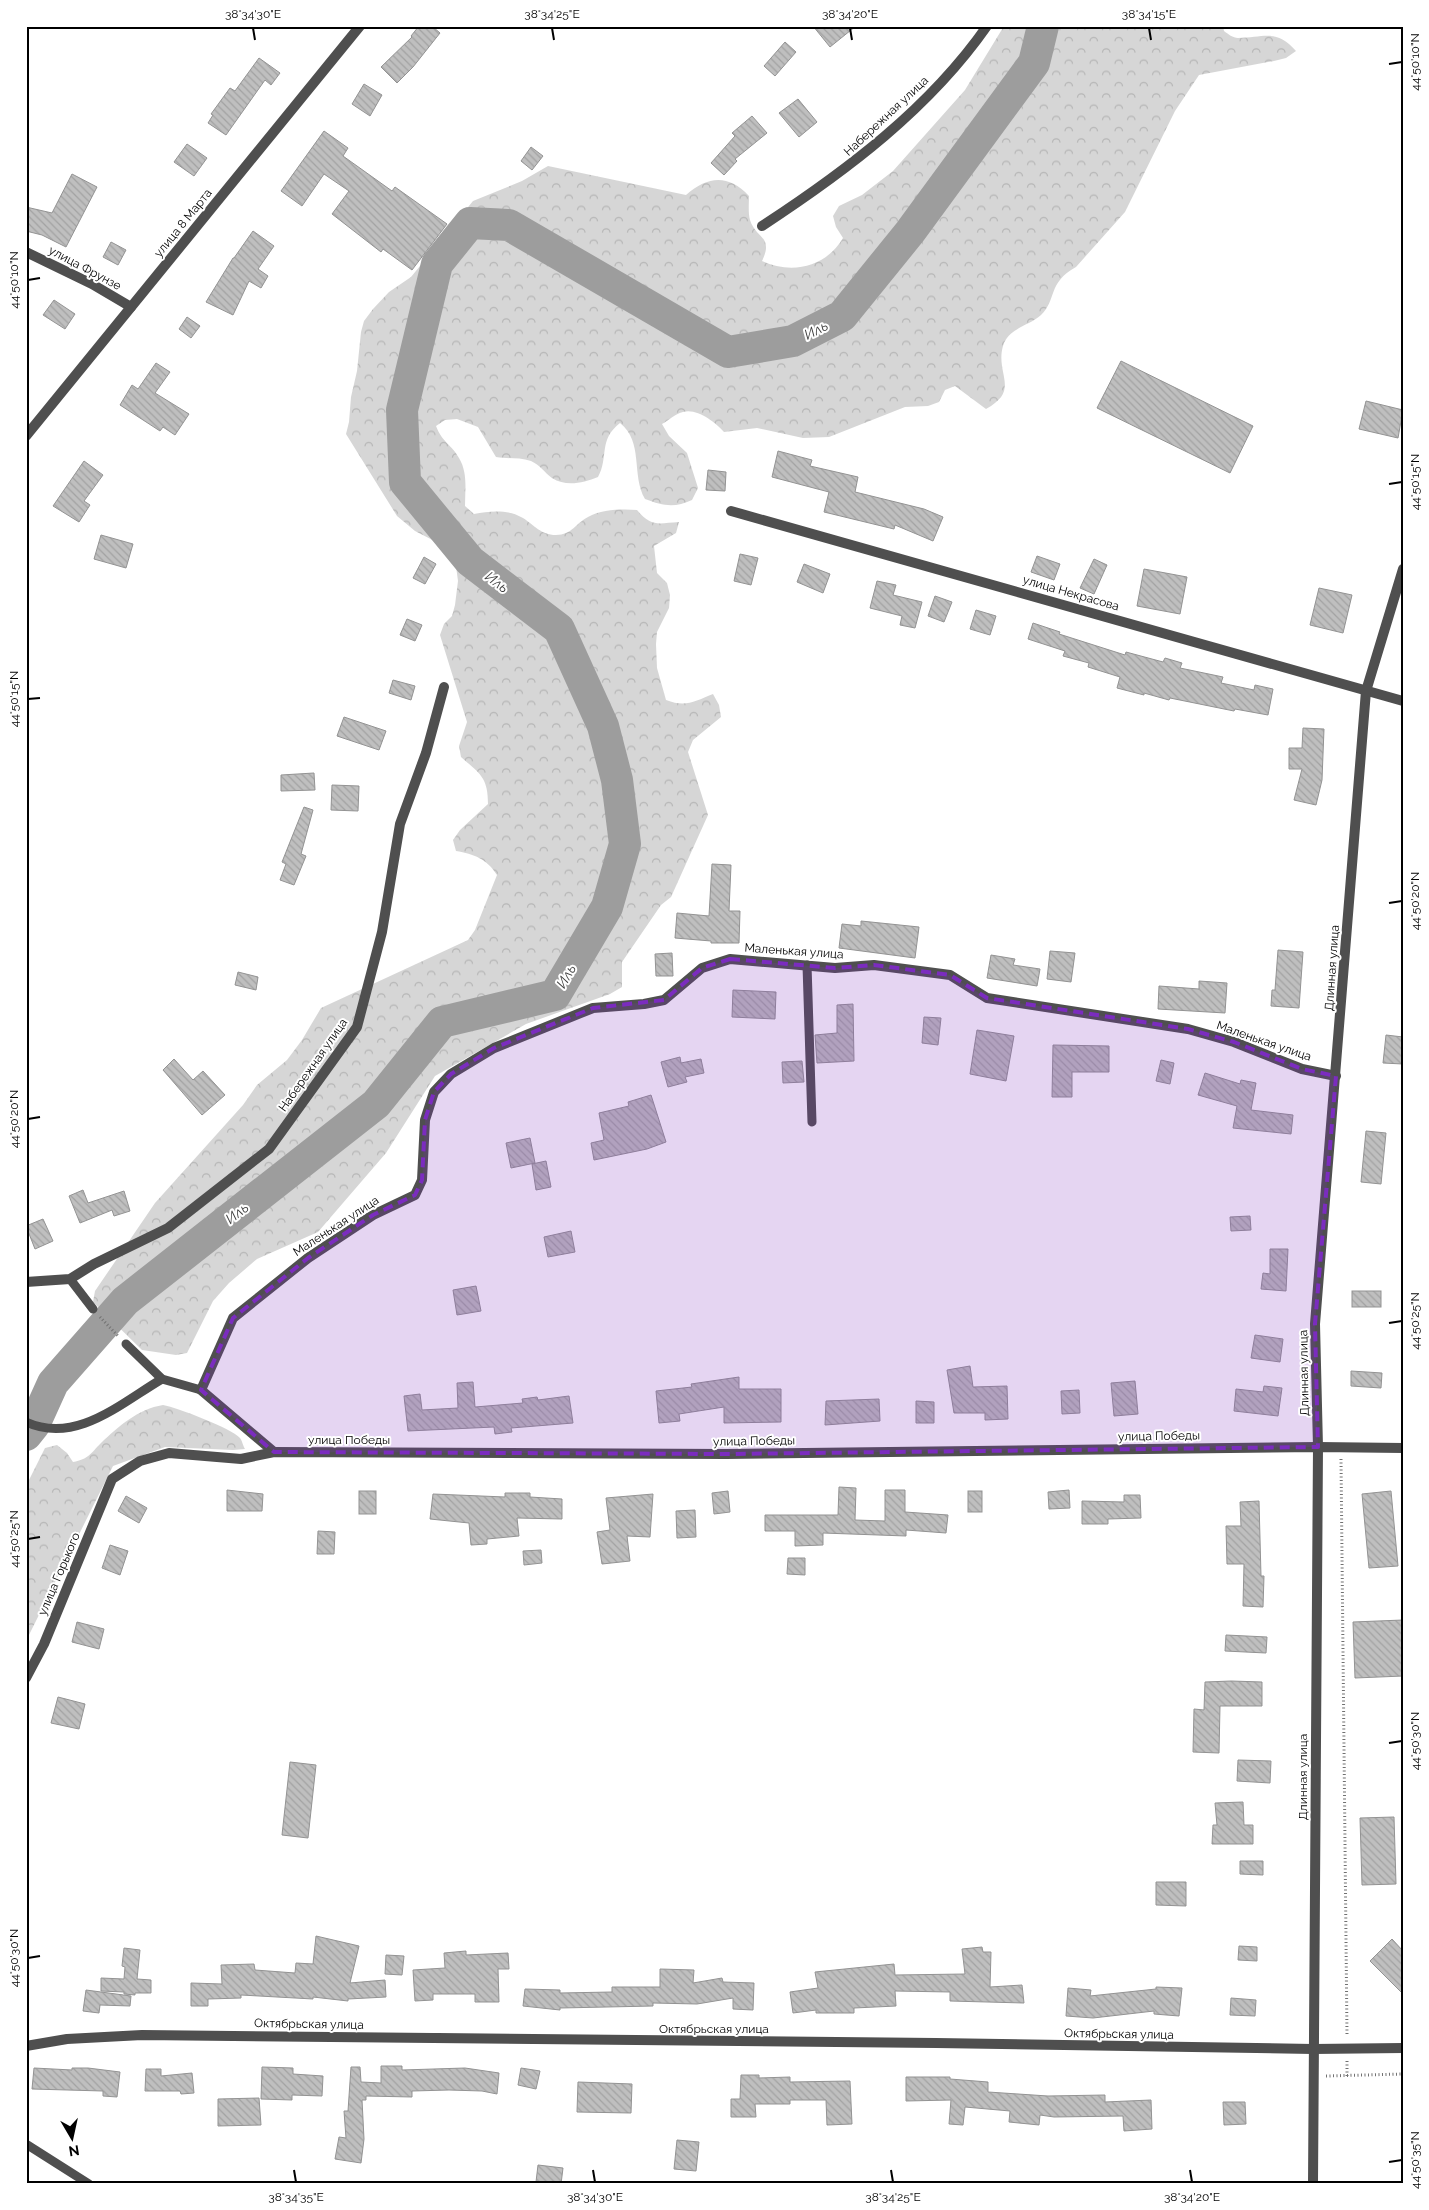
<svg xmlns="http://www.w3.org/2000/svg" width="1429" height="2210" font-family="Raleway,sans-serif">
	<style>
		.forest { fill: url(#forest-crowns) }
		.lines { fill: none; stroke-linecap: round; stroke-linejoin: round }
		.river { stroke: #9d9d9d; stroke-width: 32 }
		.building { fill: url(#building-back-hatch); stroke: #939393 }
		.path { stroke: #717171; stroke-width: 3; stroke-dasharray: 1 2.5; stroke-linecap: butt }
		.service { stroke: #4f4f4f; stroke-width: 9 }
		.minor { stroke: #4f4f4f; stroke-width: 10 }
		.marked { fill: #7b2cbf; fill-opacity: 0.2; stroke: #7b2cbf; stroke-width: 4; stroke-dasharray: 10 6; stroke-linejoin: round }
		.ticks { fill: none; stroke: #000; stroke-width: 2 }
		.labels { text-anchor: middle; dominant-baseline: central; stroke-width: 4; stroke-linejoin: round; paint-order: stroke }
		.street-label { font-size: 12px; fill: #000; stroke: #fff }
		.water-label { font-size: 14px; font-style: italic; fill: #3e3e3e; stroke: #fff }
		.neatline { fill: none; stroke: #000; stroke-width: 2 }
		.ticks-label { font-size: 12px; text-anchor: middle; fill: #000 }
	</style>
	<defs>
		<pattern id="forest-crowns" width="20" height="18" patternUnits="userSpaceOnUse" patternTransform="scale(1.25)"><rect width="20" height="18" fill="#d6d6d6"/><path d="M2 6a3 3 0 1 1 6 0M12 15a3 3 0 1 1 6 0" fill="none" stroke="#b6b6b6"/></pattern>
		<pattern id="building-back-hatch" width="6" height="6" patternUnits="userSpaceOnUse" patternTransform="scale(1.25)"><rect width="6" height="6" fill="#bfbfbf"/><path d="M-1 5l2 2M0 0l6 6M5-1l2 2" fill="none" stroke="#a2a2a2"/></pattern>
	</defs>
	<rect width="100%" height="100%" fill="#fff"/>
	<g class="forest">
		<path d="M1004,26H1223L1224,31C1228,34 1233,38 1238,38C1264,38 1276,28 1296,51L1286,58L1274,61L1199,75L1175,111L1125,212L1076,267C1047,283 1057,300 1041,315C1029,326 1008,328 1003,346C995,374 1021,390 986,409L955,386L945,390L939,402L928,406L905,407L829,437L803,438L757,428L724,432C715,422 697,408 683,412C676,413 668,421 662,424L669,436L687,453L698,488L692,500C675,508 663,506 645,499C631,475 644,442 620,423C598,440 609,457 598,477C583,483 566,487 552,478C544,472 540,465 531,461C519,457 507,459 496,457L478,427L457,419L445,420L436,426C442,442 452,445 459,458C468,473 465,490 465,506L474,514C490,511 508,509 523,518C534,525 541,535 556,535C572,535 576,523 588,517C602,509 623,509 637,510C652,528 659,523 679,522L676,533L654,546L657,573L667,583L670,595L669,608L657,632L656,644L657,668L666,700C686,708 695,701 713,694L719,705L721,717L693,740L688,752L708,815L671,897L661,905L622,962V987L610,994L526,1024L435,1076L386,1153L318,1232L257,1259L229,1283L213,1301L187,1353L176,1355L142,1350L93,1302L95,1291L155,1203L243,1105L257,1085L287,1060L302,1040L321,1008L468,940L475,930L497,875C487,859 474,854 456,851L453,840L460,830L488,804C488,777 480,774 461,757L459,746L467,722L440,635L444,624L452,616L455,605L458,581L455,559L448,548L415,531L397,516L346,434L349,422L351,397L357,371L361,332L364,321L373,309L389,292L411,277L473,201L522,181L548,166L686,195C708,176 728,174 749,196C749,203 748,213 750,220C756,239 774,236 762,261C792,275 826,267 843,238L836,227L833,216L839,206L862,195L893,171L965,90Z"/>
		<path d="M163,1405C178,1408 231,1428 240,1438C242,1440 243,1446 245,1449L233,1450L165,1447L113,1466L26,1641V1486L45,1448L57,1445L67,1453L73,1462C89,1459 90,1454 101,1443C119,1426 138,1409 163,1405Z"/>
	</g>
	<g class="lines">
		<polyline class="river" points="26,1435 34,1425 53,1383 125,1301 376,1104 442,1022 555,995 607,907 625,844 617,780 603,726 559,629 470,561 405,482 402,410 437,264 470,223 509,225 728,352 793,341 842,316 910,232 1034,63 1043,26"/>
	</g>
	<g class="building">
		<polygon points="419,26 432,26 440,33 413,67 397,83 381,67 412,37 411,36"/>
		<polygon points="813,26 856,26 830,47"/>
		<polygon points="785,42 796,52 775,76 764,66"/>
		<polygon points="259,58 280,73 271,85 265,80 226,135 208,123 213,115 211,114 230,88 235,91"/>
		<polygon points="364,84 382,95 370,116 352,104"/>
		<polygon points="798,99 817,122 799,137 779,113"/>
		<polygon points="752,116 767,133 735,159 737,161 724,175 711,163 735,136 732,133"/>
		<polygon points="324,131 348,148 343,156 392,191 395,187 447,224 412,270 383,249 381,252 332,214 349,191 324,174 302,206 281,191"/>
		<polygon points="187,144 207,158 194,176 174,162"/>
		<polygon points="531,147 543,156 532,170 521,161"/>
		<polygon points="72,174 97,187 66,247 42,235 26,231 26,207 52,213"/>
		<polygon points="253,231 274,246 258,269 268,276 261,288 249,281 233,315 206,302 233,258 234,258"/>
		<polygon points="111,242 126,250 118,265 103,257"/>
		<polygon points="54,300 75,314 65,329 43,315"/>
		<polygon points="187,317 200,326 191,338 179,329"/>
		<polygon points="1121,361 1253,426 1230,473 1097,408"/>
		<polygon points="156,363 170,372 155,393 189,414 175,435 163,427 160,431 120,405 132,385 138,389"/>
		<polygon points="1366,401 1403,410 1398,438 1359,429"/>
		<polygon points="778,451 812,460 810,466 858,477 855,492 924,509 943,517 933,541 895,525 894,529 824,512 829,492 772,477"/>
		<polygon points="84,461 103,475 84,501 90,505 79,522 53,506"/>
		<polygon points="708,470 726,472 725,491 706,490"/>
		<polygon points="101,535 133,544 126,568 94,559"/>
		<polygon points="740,554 758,558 751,585 734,581"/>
		<polygon points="1037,556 1060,564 1054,580 1031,572"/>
		<polygon points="424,557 436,564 425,584 413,578"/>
		<polygon points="1094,559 1107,565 1094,594 1080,588"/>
		<polygon points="804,564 830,574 823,593 797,582"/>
		<polygon points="1144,569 1187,577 1180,614 1137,606"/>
		<polygon points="877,581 896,585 893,595 922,602 915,628 900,625 902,616 870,608"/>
		<polygon points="1319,588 1352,595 1343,633 1310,625"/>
		<polygon points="935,596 952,602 944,622 928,616"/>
		<polygon points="976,610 996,616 990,635 970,629"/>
		<polygon points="407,619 422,625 415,641 400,635"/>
		<polygon points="1033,623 1060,632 1059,634 1125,655 1126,652 1163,662 1165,658 1182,663 1180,668 1223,677 1221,683 1254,690 1255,685 1273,689 1268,715 1235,709 1234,711 1170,698 1169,700 1144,693 1144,695 1117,688 1120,677 1088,667 1089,663 1063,656 1065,651 1028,639"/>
		<polygon points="393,680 415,686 411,700 389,693"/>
		<polygon points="344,717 386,731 379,750 337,736"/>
		<polygon points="1303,728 1324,729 1322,780 1316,805 1294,800 1302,769 1289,769 1289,748 1302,748"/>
		<polygon points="314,773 315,790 281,791 281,775"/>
		<polygon points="332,785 359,786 358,811 331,810"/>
		<polygon points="304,807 313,810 301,854 306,856 294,885 280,880 286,864 282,862"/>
		<polygon points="712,864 731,865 729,911 740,911 739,943 711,943 711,941 675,938 677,913 709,916"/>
		<polygon points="861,921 919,927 915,958 839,948 842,924 861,926"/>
		<polygon points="1278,950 1303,952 1299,1008 1271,1006 1272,990 1275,990"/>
		<polygon points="1050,951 1075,953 1071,982 1047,979"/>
		<polygon points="672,953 673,976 656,976 655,954"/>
		<polygon points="991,955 1015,959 1013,965 1040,969 1037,986 987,978"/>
		<polygon points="238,972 258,977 256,990 235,985"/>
		<polygon points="1199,981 1227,983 1225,1013 1158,1009 1159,986 1199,989"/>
		<polygon points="733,990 776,992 775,1019 732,1017"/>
		<polygon points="853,1004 854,1061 817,1063 815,1035 837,1033 837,1005"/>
		<polygon points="924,1017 941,1018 938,1045 922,1043"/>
		<polygon points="977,1030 1014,1036 1006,1081 970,1074"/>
		<polygon points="1386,1035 1403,1037 1403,1064 1383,1063"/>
		<polygon points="1053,1045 1109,1046 1109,1072 1072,1072 1072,1097 1052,1097"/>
		<polygon points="680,1057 681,1063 701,1059 704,1073 685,1077 687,1082 668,1087 661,1062"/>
		<polygon points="174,1059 193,1080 203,1071 225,1095 202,1115 163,1070"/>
		<polygon points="1161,1060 1174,1063 1170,1084 1156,1081"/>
		<polygon points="802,1061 804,1082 783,1083 782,1062"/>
		<polygon points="1205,1073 1240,1084 1241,1080 1256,1083 1251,1110 1293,1115 1291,1134 1233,1128 1237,1106 1198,1095"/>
		<polygon points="651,1095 666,1142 647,1149 594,1160 591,1143 604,1140 599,1113 629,1106 628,1102"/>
		<polygon points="1366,1131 1386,1133 1381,1184 1361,1182"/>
		<polygon points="530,1138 535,1163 511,1168 506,1143"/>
		<polygon points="546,1161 551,1187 536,1190 532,1164"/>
		<polygon points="83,1190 88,1203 124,1191 130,1211 114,1216 112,1210 80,1223 69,1196"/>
		<polygon points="1250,1216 1251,1230 1231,1231 1230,1217"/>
		<polygon points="43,1219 53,1241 35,1249 26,1226"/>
		<polygon points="571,1231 575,1252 548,1257 544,1237"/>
		<polygon points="1270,1249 1288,1249 1286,1291 1261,1289 1263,1273 1270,1274"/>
		<polygon points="476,1286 481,1311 457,1315 453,1290"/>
		<rect x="1352" y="1291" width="29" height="16"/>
		<polygon points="1255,1335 1283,1339 1280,1362 1251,1358"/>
		<polygon points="970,1366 973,1387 1007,1386 1008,1419 985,1420 985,1413 954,1413 947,1370"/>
		<polygon points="1351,1371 1382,1373 1381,1388 1351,1386"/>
		<polygon points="739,1377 739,1389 781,1389 781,1422 724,1423 724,1407 679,1414 680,1421 659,1423 656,1391 692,1387 691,1384"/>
		<polygon points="1135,1381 1138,1414 1114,1416 1111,1383"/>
		<polygon points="473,1382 475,1407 523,1403 522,1399 537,1397 538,1400 569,1396 573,1423 511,1428 512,1432 495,1434 494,1427 408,1431 404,1396 420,1394 422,1410 458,1408 457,1383"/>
		<polygon points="1264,1386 1282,1388 1278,1416 1234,1411 1236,1389 1263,1392"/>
		<polygon points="1079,1390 1080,1413 1062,1414 1061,1391"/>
		<polygon points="879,1399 880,1421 825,1425 826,1401"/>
		<polygon points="916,1401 934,1402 934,1423 916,1423"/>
		<polygon points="839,1487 856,1488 855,1520 885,1521 885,1490 905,1490 905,1512 948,1515 946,1533 906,1530 906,1536 823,1533 823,1545 795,1546 795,1531 765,1531 765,1515 838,1515"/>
		<polygon points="227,1490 263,1494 262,1511 227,1511"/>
		<polygon points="1069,1490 1070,1508 1049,1509 1048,1492"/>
		<rect x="359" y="1491" width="17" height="23"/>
		<polygon points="728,1491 730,1512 714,1514 712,1493"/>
		<rect x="968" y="1491" width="14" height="21"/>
		<polygon points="1391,1491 1398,1566 1369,1568 1362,1494"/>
		<polygon points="505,1493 530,1493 530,1497 562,1499 562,1519 517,1518 519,1536 487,1539 487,1544 471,1545 469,1523 430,1519 433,1494 505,1497"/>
		<polygon points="653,1494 650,1537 627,1536 630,1561 602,1564 597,1532 610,1530 606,1498"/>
		<polygon points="1124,1495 1140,1495 1141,1518 1108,1519 1108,1524 1082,1524 1082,1501 1124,1502"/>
		<polygon points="126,1496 147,1508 139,1523 118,1511"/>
		<polygon points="1259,1501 1261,1576 1264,1576 1263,1607 1243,1606 1244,1564 1227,1564 1226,1526 1241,1526 1240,1502"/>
		<polygon points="695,1510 696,1537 677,1538 676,1511"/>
		<polygon points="318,1531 335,1532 334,1554 317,1554"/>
		<polygon points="110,1545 128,1551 120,1575 102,1568"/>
		<polygon points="541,1550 542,1563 524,1565 523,1551"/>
		<polygon points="788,1558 805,1558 805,1575 787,1574"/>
		<polygon points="1403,1620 1403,1676 1355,1678 1353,1622"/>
		<polygon points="77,1622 104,1629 99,1649 72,1642"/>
		<polygon points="1226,1635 1267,1637 1266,1653 1225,1651"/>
		<polygon points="1231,1681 1262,1682 1262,1706 1220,1706 1219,1753 1193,1752 1194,1709 1204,1710 1205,1682"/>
		<polygon points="58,1697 85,1704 79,1729 51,1723"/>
		<polygon points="1238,1760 1271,1761 1270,1783 1237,1781"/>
		<polygon points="290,1762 316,1765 308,1838 282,1835"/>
		<polygon points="1243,1802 1244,1825 1253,1825 1253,1844 1212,1844 1213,1825 1217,1825 1215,1803"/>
		<polygon points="1394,1817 1396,1884 1362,1885 1360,1818"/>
		<polygon points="1240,1861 1263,1861 1263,1875 1240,1874"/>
		<polygon points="1156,1882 1186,1882 1186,1906 1156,1905"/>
		<polygon points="316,1936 359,1946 350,1983 385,1980 386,1997 348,1999 348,2001 313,1997 313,1999 241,1995 241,1998 208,1999 208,2006 191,2006 191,1983 222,1984 221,1965 254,1964 255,1970 295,1973 296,1963 313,1964"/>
		<polygon points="1392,1939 1403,1951 1403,1994 1370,1961"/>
		<polygon points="1239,1946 1257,1947 1257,1961 1238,1960"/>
		<polygon points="982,1947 983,1952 991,1952 990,1987 1022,1985 1024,2003 950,2001 950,1992 895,1991 896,2006 854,2008 854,2013 816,2013 816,2010 793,2013 790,1992 818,1988 815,1972 894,1964 895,1975 965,1974 962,1949"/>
		<polygon points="124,1948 140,1950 137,1979 151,1980 151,1993 135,1993 135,1995 124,1994 124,1992 101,1991 101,1978 124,1979 125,1967 122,1966"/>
		<polygon points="466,1951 466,1955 508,1953 509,1969 498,1969 499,2002 475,2002 475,1994 433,1994 433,2000 415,2001 413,1970 445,1968 444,1953"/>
		<polygon points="386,1955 404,1956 402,1975 385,1974"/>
		<polygon points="660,1969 694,1970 693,1983 722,1978 723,1982 754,1983 753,2010 733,2009 733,1998 697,2004 653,2003 653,2006 560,2008 560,2010 523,2006 525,1989 560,1990 560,1993 612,1992 612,1987 660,1987"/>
		<polygon points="1156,1987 1182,1988 1179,2016 1154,2014 1154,2011 1093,2018 1066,2016 1068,1988 1091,1990 1090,1996 1156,1989"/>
		<polygon points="86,1990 131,1996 130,2006 100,2005 99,2013 83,2011"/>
		<polygon points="1231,1998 1256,2000 1255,2016 1230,2015"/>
		<polygon points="381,2066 402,2066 402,2070 465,2068 499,2073 497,2094 482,2091 449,2090 412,2091 412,2097 366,2096 366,2100 362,2100 364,2139 361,2163 335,2159 339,2137 346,2138 344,2111 348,2111 351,2067 360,2067 361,2082 381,2083"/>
		<polygon points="262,2067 293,2068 293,2074 323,2076 322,2096 292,2095 292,2100 261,2099"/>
		<polygon points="34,2068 72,2070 72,2068 88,2068 120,2072 117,2097 103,2096 103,2091 32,2089"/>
		<polygon points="521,2068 540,2071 536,2089 518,2085"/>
		<polygon points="146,2069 161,2069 161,2076 192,2073 194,2093 181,2094 180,2091 145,2091"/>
		<polygon points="741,2075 759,2075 759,2078 790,2077 790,2082 850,2081 852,2124 827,2125 826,2100 790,2100 790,2104 755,2104 756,2117 731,2117 731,2099 740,2099"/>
		<polygon points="906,2077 950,2077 950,2079 988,2082 988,2092 1048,2096 1105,2095 1105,2102 1151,2100 1152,2129 1124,2131 1123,2116 1054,2117 1040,2115 1039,2125 1009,2122 1010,2111 965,2107 963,2125 949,2124 951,2100 906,2101"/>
		<polygon points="578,2082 632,2084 631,2113 577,2112"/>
		<polygon points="259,2098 261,2125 218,2126 218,2099"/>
		<polygon points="1223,2102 1245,2102 1246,2124 1224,2125"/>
		<polygon points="677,2140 699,2142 696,2171 674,2169"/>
		<polygon points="538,2165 563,2168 561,2184 536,2182"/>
	</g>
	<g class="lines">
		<g class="path">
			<polyline points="100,1317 118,1336"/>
			<polyline points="1341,1459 1347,2035"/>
			<polyline points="1347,2061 1347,2076"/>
			<polyline points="1326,2076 1403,2074"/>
		</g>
		<g class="service">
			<polyline points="807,965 812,1122"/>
			<polyline points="70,1279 93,1309"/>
			<polyline points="126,1344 162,1379 201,1390"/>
			<path d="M26,1422C76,1445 121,1403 162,1379"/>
			<polyline points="26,2144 89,2184"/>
		</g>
		<g class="minor">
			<path d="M762,226C846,171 929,109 987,26"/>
			<polyline points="26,252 92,284 131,307"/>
			<polyline points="26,436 360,26"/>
			<polyline points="731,511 1403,701"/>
			<polyline points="26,1282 70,1279 94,1264 168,1228 269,1149 357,1027 382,932 400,824 426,753 444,687"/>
			<polyline points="274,1452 201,1390 233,1318 308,1258 373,1215 415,1195 422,1180 425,1120 434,1092 451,1074 494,1048 593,1008 644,1004 664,1000 702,968 730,959 835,968 874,965 950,975 987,998 1188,1029 1234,1042 1302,1069 1336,1076"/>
			<polyline points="26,1678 44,1644 112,1479 140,1461 169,1453 241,1459 274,1452 726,1454 1318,1447 1403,1448"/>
			<polyline points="26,2046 67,2039 142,2035 936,2043 1313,2049 1403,2048"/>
			<polyline points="1313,2184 1318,1447 1315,1324 1366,691 1403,569"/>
		</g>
	</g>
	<path class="marked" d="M730,959L835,968L874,965L950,975L987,998L1188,1029L1234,1042L1302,1069L1336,1076L1315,1324L1318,1447L726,1454L274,1452L201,1390L233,1318L308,1258L373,1215L415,1195L422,1180L425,1120L434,1092L451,1074L494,1048L593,1008L664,1000L702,968Z"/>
	<path class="ticks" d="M253,28L255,40M552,28L554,40M850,28L852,40M1149,28L1151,40M1389,64L1402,62M28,280L40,278M1389,484L1402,482M28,699L40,698M1389,903L1402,901M28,1119L40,1117M1389,1323L1402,1321M28,1539L40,1537M1389,1743L1402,1741M28,1958L40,1956M1389,2162L1402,2160M294,2170L296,2182M593,2170L595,2182M891,2170L893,2182M1190,2170L1192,2182"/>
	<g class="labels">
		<g class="street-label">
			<text transform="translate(886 116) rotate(-43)">Набережная улица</text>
			<text transform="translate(183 223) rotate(-51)">улица 8 Марта</text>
			<text transform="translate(85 268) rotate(28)">улица Фрунзе</text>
			<text transform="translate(1071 593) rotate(16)">улица Некрасова</text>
			<text transform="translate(794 951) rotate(4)">Маленькая улица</text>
			<text transform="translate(1332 968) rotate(-86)">Длинная улица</text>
			<text transform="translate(1264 1041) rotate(19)">Маленькая улица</text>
			<text transform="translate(313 1065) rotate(-55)">Набережная улица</text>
			<text transform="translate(336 1226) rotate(-33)">Маленькая улица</text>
			<text transform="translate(1304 1373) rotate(-91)">Длинная улица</text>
			<text transform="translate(1159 1436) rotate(-1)">улица Победы</text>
			<text x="349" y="1440">улица Победы</text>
			<text transform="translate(754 1441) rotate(-1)">улица Победы</text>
			<text transform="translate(59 1574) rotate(-67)">улица Горького</text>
			<text transform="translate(1303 1777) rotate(-90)">Длинная улица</text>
			<text transform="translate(309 2024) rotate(1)">Октябрьская улица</text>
			<text x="714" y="2029">Октябрьская улица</text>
			<text transform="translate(1119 2034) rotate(1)">Октябрьская улица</text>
		</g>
		<g class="water-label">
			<text transform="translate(816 330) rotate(-27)">Иль</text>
			<text transform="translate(497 582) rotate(37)">Иль</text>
			<text transform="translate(566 976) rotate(-60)">Иль</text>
			<text transform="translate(237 1213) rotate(-38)">Иль</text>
		</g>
	</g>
	<rect width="1429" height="2210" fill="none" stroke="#ffffff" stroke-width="55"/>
	<g transform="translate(72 2138) rotate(171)" stroke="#ffffff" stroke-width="4" paint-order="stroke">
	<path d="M0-4L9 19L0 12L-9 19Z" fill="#000000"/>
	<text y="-8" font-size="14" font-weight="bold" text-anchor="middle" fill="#000000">N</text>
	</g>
	<rect x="28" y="28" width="1374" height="2154" class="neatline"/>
	<g class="ticks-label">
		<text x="253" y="18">38°34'30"E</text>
		<text x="552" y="18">38°34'25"E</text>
		<text x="850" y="18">38°34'20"E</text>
		<text x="1149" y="18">38°34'15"E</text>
		<text transform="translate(1415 62) rotate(-90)" y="4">44°50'10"N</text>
		<text transform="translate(14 280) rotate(-90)" y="4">44°50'10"N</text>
		<text transform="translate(1415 482) rotate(-90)" y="4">44°50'15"N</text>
		<text transform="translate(14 699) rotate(-90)" y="4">44°50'15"N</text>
		<text transform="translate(1415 901) rotate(-90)" y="4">44°50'20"N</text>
		<text transform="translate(14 1119) rotate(-90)" y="4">44°50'20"N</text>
		<text transform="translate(1415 1321) rotate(-90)" y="4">44°50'25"N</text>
		<text transform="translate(14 1539) rotate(-90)" y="4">44°50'25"N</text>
		<text transform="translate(1415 1741) rotate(-90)" y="4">44°50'30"N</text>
		<text transform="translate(14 1958) rotate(-90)" y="4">44°50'30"N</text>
		<text transform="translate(1415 2160) rotate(-90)" y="4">44°50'35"N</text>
		<text x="296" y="2201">38°34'35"E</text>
		<text x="595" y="2201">38°34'30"E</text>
		<text x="893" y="2201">38°34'25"E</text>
		<text x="1192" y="2201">38°34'20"E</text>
	</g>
</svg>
